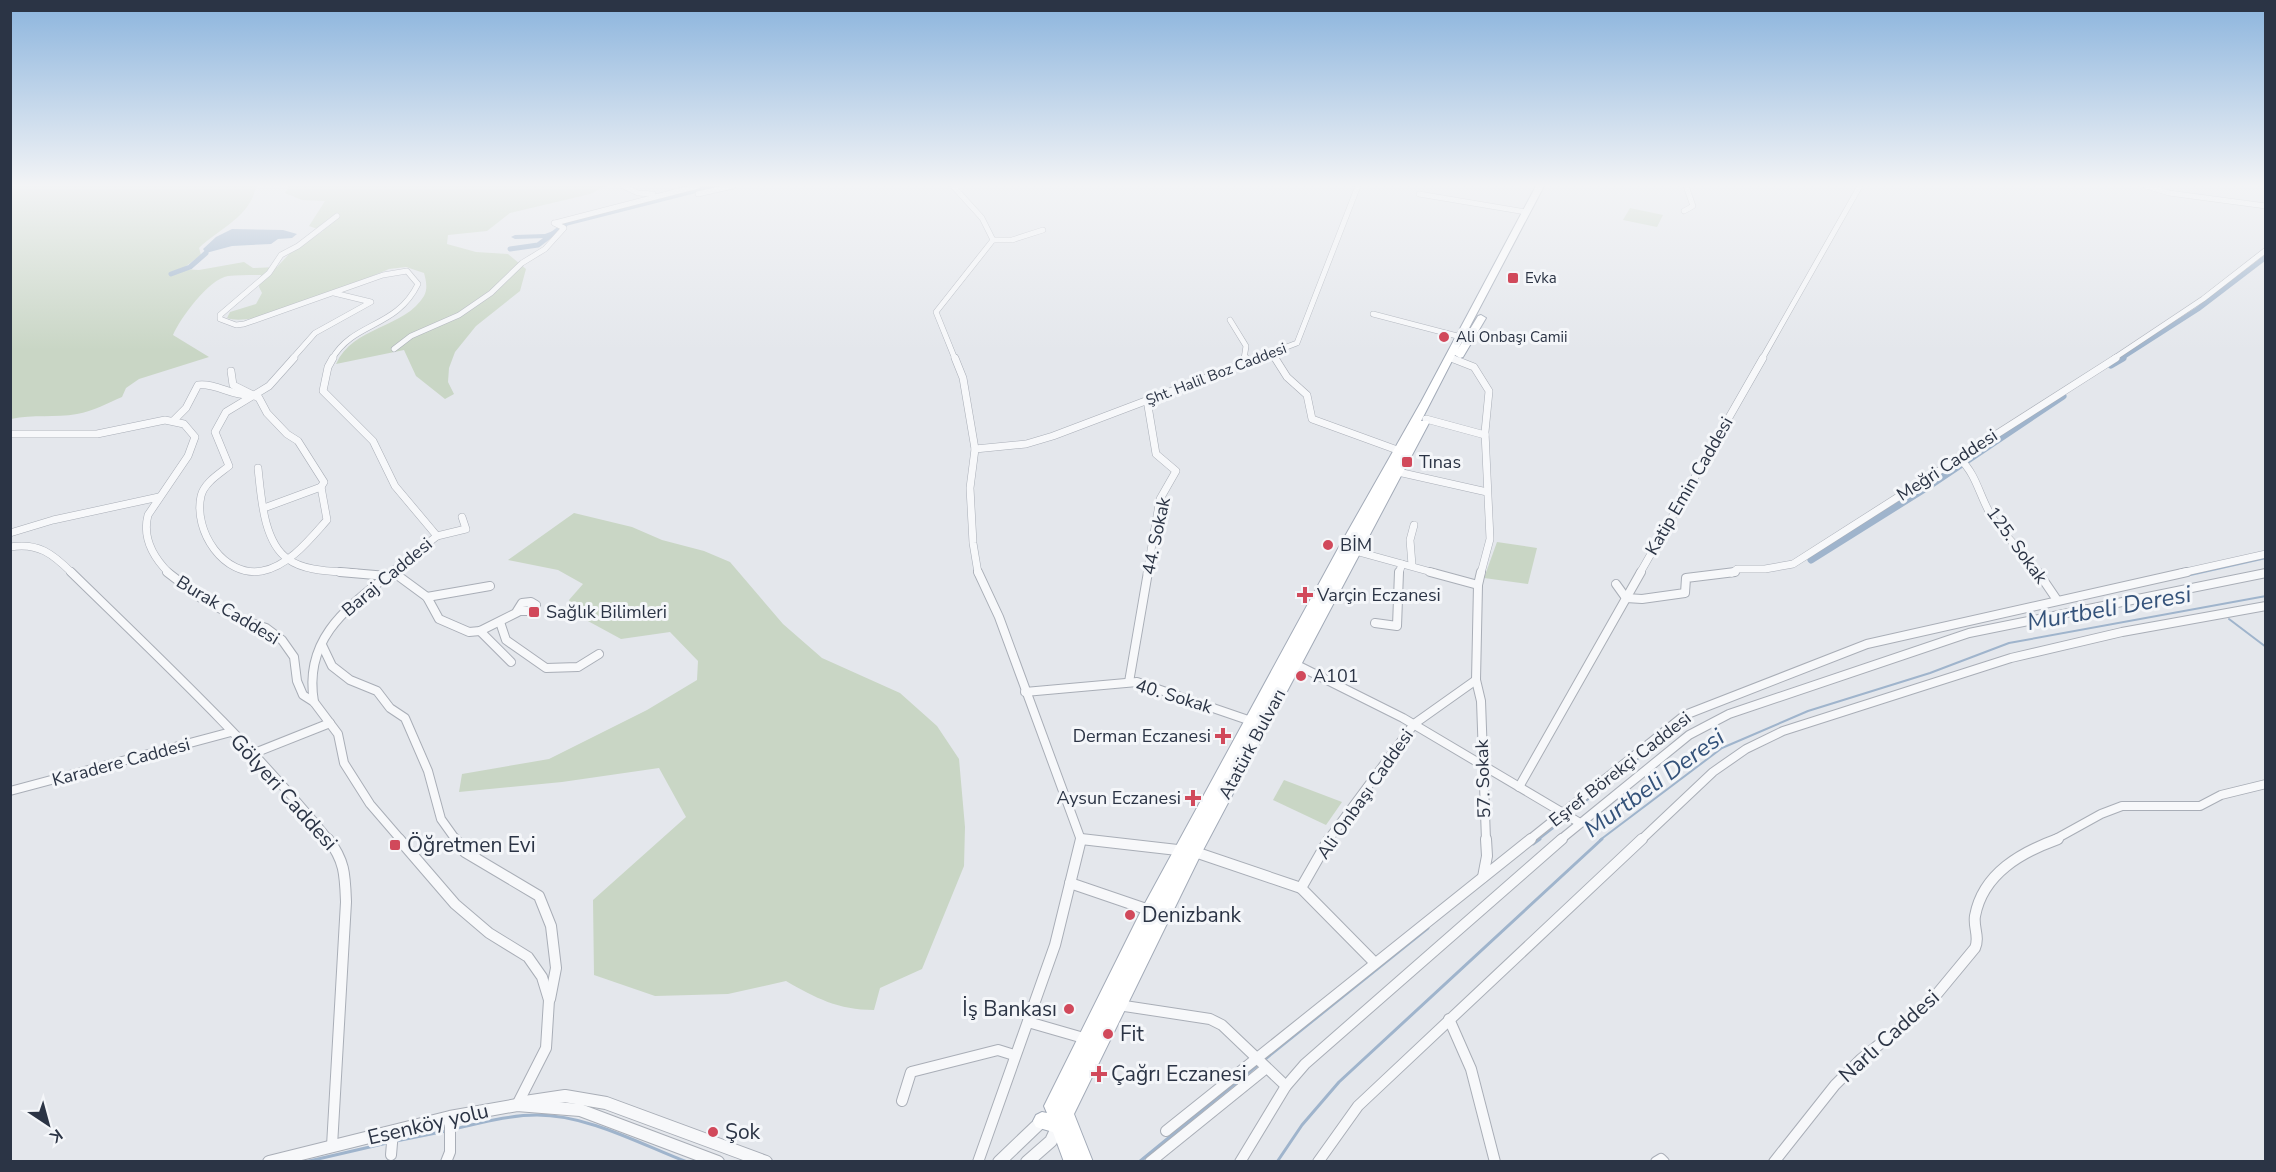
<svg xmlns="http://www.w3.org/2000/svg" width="2276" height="1172" font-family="'Nunito Sans',sans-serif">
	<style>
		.green { fill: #c9d6c5 }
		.water { fill: #9fb4cc }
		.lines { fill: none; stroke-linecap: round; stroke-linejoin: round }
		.stream-far1 { stroke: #9fb4cc; stroke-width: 2 }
		.stream { stroke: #9fb4cc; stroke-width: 3 }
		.canal-far1 { stroke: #9fb4cc; stroke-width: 5 }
		.canal { stroke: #9fb4cc; stroke-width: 7 }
		.river { fill: #9fb4cc; fill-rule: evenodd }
		.minor-far3-casing { stroke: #a9aeb7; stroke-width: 6 }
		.minor-far2-casing { stroke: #a9aeb7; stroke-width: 8 }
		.minor-far1-casing { stroke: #a9aeb7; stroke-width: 10 }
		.minor-casing { stroke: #a9aeb7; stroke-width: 12 }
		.tertiary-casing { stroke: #a9aeb7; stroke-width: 14 }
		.primary-casing { stroke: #a3abb8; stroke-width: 2 }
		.minor-far3 { stroke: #f7f8fa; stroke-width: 5 }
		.minor-far2 { stroke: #f7f8fa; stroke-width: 7 }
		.minor-far1 { stroke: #f7f8fa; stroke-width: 8 }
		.minor { stroke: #f7f8fa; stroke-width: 10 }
		.tertiary { stroke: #f7f8fa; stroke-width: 12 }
		.primary { fill: #fff; fill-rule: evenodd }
		.poi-dot { fill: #d1495b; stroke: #f4f6f9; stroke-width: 2 }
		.labels { text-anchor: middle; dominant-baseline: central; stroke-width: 6; stroke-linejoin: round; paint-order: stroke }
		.far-poi-label { font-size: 15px; fill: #2b3445; stroke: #f4f6f9; text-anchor: start }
		.far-street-label { font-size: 15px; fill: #2b3445; stroke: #f4f6f9 }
		.poi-label { font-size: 18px; fill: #2b3445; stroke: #f4f6f9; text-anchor: start }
		.street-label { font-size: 18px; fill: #2b3445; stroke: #f4f6f9 }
		.near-street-label { font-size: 21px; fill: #2b3445; stroke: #f4f6f9 }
		.near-poi-label { font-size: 21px; fill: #2b3445; stroke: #f4f6f9; text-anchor: start }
		.near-water-label { font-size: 24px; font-style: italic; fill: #34527a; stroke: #f4f6f9 }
	</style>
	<rect width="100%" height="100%" fill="#e4e7ec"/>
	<g class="green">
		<path d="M10,186H256C251,217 218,229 199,248L201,255L182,269L199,270L244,262L253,268L277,267L290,253L323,231L309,226L325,201L302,200L285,193L289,186H606L590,194L510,213L487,231L448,235L447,244L476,252L508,254L526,269L520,291L476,326L455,352L449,368L448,382L454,394L445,399L416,376L404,350L336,364C353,326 405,328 424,296C428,289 426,280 424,273L406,267L389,269C357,282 256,329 227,318L230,312L256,304L262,293L259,287L261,275C251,275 238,275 228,276C209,279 180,318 173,335L209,357L139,379L126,388L122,397C108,403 93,411 77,414C55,418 33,414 11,419Z"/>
		<polygon points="1630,208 1663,215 1657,227 1623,220"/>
		<path d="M574,513L632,527L662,540L704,551L730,562L783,624L822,658L900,693L937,726L959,759L965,827L964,866L922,969L880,988L874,1010C838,1010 816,998 786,981L728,994L655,996L594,975L593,900L686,817L659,768L562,782L459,792L462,774L549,759L647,710L697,680L698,661L670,632L621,639L575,614L569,600L583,584L558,570L508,560Z"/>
		<polygon points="1497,542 1537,548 1528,584 1484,578"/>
		<polygon points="1284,780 1342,802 1326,825 1273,800"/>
	</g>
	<polygon class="water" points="232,229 283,230 297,234 292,238 278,239 271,244 232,246 206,253 203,249 216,237"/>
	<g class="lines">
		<g class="stream-far1">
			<polyline points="2186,576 2266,558"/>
			<polyline points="2229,619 2266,647"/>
			<polyline points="1570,814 1689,717"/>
			<polyline points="1538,840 1566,818"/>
			<polyline points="1600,840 1722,748 1808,711 1930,673 2009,643 2266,596"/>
		</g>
		<g class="stream">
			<polyline points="1533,844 1540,839"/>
			<polyline points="1264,1060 1428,928"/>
			<path d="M454,1129C481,1123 509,1115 537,1115C588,1115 640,1144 687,1162"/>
			<polyline points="396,1141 446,1131"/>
			<polyline points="305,1162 387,1143"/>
			<polyline points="1139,1162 1259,1064"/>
			<polyline points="1277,1162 1302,1125 1339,1082 1602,839"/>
		</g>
		<g class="canal-far1">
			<polyline points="510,249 538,245 567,223 713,186"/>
			<polyline points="171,274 190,267 206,253"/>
			<polyline points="2120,359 2198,309 2266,257"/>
		</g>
		<g class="canal">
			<polyline points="2111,365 2123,358"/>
			<polyline points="1811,560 1926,488 2063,396"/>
		</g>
		<polygon class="river" points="553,231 556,231 556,235 546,238 515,239 511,237 515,235 545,234"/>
		<defs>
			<g id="minor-far3">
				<polyline points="623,186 638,193 653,194"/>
				<polyline points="953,186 982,218 993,240 936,312 955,359"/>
				<polyline points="2146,186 2169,193 2266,206"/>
				<polyline points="698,194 733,186"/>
				<polyline points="1419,194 1526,212"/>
				<polyline points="1684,211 1693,206 1686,186"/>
				<polyline points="555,223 698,186"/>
				<polyline points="993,240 1012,240 1043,230"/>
				<polyline points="1373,314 1461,337"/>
				<polyline points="1230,320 1246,346 1244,359"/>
				<polyline points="394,349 411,336 459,315 491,293 522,263 545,249 564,228 554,223"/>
				<polyline points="1272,353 1276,359"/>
				<polyline points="1450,357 1455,359"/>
				<polyline points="292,359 315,333 371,302 334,293"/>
				<path d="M332,359C354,321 396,329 418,284L407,271L383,275L244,324L236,325L220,319V315L269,273L281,255L298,246L337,216"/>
				<polyline points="1255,359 1297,343 1358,186"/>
				<polyline points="1762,359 1860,186"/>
				<polyline points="2113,359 2203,299 2266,250"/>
			</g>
			<g id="minor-far2">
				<path d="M294,358L269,386L226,412L215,432L229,466C219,474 204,483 201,496C193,531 224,578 262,571C289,566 310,539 327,520L321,487"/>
				<polyline points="333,358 328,367 323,391 373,441 395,486 437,536 390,573"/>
				<polyline points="955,358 963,378 975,449 970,488 973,543 978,573"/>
				<polyline points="1275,358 1287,377 1307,395 1312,419 1400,451"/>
				<polyline points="1451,358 1474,367 1489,391 1485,432 1490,539 1481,573"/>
				<polyline points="1244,363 1245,358"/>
				<polyline points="231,371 233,385 259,398 267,413 287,434 298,441 324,482 321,487 264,508"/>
				<polyline points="1147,400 1156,454 1176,471 1160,499 1147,573"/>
				<polyline points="1426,419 1485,435"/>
				<path d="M173,421L186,408L198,385C217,383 231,396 250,395"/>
				<path d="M10,434H97L165,420L184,424L195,437L188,456L148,515C142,538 153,557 169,573"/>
				<polyline points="975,449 1026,444 1053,436 1259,358"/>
				<path d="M1960,459C1978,476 1980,500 1994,520C2007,539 2025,554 2039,573"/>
				<path d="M258,468C261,495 263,542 288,559C305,572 335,571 356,573"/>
				<polyline points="1398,472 1487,492"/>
				<polyline points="10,533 53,520 159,497"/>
				<polyline points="437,536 466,529 462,517"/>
				<path d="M10,547C38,542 53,554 72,573"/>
				<polyline points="1355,551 1435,573"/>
				<polyline points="1412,565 1410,540 1414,525"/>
				<polyline points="1399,573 1402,564"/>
				<polyline points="1640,573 1763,358"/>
				<polyline points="1732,573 1737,569 1765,569 1793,564 2116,358"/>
				<polyline points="2181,573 2266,554"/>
			</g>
			<g id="minor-far1">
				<path d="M71,572C159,658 251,744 329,840"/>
				<polyline points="167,572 201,598 237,618 266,628 282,640 294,657 297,681 303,695 314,702 338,734 344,763 370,804 401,840"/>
				<polyline points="340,572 387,576"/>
				<polyline points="393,572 427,597 439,619 469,632 480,631 518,612"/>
				<polyline points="978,572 999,617 1081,840"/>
				<polyline points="1430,572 1478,585"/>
				<polyline points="2038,572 2057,600"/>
				<polyline points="1616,584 1626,598 1642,599 1685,593 1686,578 1735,572"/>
				<polyline points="427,597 490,586"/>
				<polygon points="531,602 536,605 532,611 517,611 522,603"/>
				<polyline points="500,622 506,640 546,668 578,667 599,654"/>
				<polyline points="1375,623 1397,626 1399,572"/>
				<polyline points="480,631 511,662"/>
				<polyline points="322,645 332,666 350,680 377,691 390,708 405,718 428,771 441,819 456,840"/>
				<polyline points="1293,663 1403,718 1580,823"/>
				<polyline points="1476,680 1481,701 1486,840"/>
				<polyline points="1129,682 1148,572"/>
				<polyline points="1025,692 1137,682 1251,721"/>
				<path d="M314,702C303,638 348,607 392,572"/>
				<polyline points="252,754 330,723"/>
				<polyline points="1519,787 1641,572"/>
				<polyline points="10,791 231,732"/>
				<polyline points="1081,839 1091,840"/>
				<polyline points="1328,840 1414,724 1476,680 1478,585 1481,572"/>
				<polyline points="1529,840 1685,715 1867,644 2187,572"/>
				<polyline points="1560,840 1689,735 1729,714 1969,633 2266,573"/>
				<polyline points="1641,840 1713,772 1746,749 1783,731 2011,658 2122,632 2266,606"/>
				<polyline points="2054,840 2101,814 2122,806 2200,806 2221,795 2266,784"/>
			</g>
			<g id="minor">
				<path d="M328,839C345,861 345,875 346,902L332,1146"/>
				<polyline points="399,839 455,904 489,933 528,957 542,977 549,1000 546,1048 517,1105"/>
				<polyline points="455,839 465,852 539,896 551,926 556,968 550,999"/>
				<polyline points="1081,839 1195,852 1301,888"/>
				<polyline points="1329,839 1301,888 1375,963"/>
				<polyline points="1483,877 1487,856 1486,839"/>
				<polyline points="1070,883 1149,910"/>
				<polyline points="1118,1005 1210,1019 1222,1025 1286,1086"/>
				<polyline points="1449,1019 1471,1069 1495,1162"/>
				<polyline points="1028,1022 1087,1039"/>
				<polyline points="902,1101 911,1072 998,1050 1014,1055"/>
				<polyline points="1166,1131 1531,839"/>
				<polyline points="391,1155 393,1131"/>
				<polyline points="446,1162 450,1152 450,1117"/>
				<polyline points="978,1162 1055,945 1081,839"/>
				<polyline points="1150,1162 1265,1069"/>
				<polyline points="1240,1162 1286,1086 1305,1064 1562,839"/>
				<polyline points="1318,1162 1358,1106 1642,839"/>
				<polyline points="1656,1162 1661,1159 1664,1162"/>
				<path d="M1774,1162L1835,1085L1860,1060L1927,1006L1975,948C1980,937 1973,927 1975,916C1983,873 2022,852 2058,839"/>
			</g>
			<g id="tertiary">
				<polyline points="525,1102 565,1096 606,1103 766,1162"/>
				<polyline points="269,1162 450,1117 517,1105 580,1110 718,1162"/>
				<polyline points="999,1162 1043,1120"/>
				<polyline points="1027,1162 1051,1141 1058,1126"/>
			</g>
			<polygon id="primary" points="1536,186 1544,186 1458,349 1478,316 1481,315 1486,318 1463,357 1460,358 1455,355 1421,421 1428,421 1429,423 1201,854 1074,1114 1093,1162 1064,1162 1053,1132 1036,1127 1033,1121 1036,1115 1042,1112 1047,1113 1044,1106 1047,1100 1144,905 1340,545 1421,402"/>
		</defs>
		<use href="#minor-far3" class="minor-far3-casing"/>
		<use href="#minor-far2" class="minor-far2-casing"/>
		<use href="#minor-far1" class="minor-far1-casing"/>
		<use href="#minor" class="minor-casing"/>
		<use href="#tertiary" class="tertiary-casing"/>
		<use href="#primary" class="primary-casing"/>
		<use href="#minor-far3" class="minor-far3"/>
		<use href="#minor-far2" class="minor-far2"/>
		<use href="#minor-far1" class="minor-far1"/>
		<use href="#minor" class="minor"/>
		<use href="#tertiary" class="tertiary"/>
		<use href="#primary" class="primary"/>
	</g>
	<linearGradient id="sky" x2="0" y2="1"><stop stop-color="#8bb4dd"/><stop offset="0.53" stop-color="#f3f4f6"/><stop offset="1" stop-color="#f3f4f6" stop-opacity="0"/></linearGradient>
	<rect width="2276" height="350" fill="url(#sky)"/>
	<g class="poi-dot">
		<rect x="1507" y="272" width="12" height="12" rx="3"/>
		<circle cx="1444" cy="337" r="6"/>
		<rect x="1401" y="456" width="12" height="12" rx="3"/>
		<circle cx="1328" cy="545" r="6"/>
		<path d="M1302 586h6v6h6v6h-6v6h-6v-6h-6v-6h6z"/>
		<rect x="528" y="606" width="12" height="12" rx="3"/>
		<circle cx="1301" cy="676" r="6"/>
		<path d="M1220 727h6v6h6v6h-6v6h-6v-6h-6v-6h6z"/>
		<path d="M1190 789h6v6h6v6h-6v6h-6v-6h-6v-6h6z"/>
		<rect x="389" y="839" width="12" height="12" rx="3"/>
		<circle cx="1130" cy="915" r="6"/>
		<circle cx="1069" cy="1009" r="6"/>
		<circle cx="1108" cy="1034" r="6"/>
		<path d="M1096 1065h6v6h6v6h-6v6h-6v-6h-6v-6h6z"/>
		<circle cx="713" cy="1132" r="6"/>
	</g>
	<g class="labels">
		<g class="far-poi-label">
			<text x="1525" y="278">Evka</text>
			<text x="1456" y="337">Ali Onbaşı Camii</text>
		</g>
		<g class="far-street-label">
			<text transform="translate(1216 374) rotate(-21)">Şht. Halil Boz Caddesi</text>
		</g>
		<g class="poi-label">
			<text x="1419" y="462">Tınas</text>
			<text x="1340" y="545">BİM</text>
			<text x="1317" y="595">Varçin Eczanesi</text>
			<text x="546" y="612">Sağlık Bilimleri</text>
			<text x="1313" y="676">A101</text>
			<text x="1211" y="736" text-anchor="end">Derman Eczanesi</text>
			<text x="1181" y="798" text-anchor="end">Aysun Eczanesi</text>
		</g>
		<g class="street-label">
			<text transform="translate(1947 465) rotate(-33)">Meğri Caddesi</text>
			<text transform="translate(1689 486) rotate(-60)">Katip Emin Caddesi</text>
			<text transform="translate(1156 536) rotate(-78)">44. Sokak</text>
			<text transform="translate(2017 545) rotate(54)">125. Sokak</text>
			<text transform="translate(387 577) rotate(-40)">Baraj Caddesi</text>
			<text transform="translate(228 610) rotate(31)">Burak Caddesi</text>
			<text transform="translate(1174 696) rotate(17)">40. Sokak</text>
			<text transform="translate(1252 744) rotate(-62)">Atatürk Bulvarı</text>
			<text transform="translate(121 762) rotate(-15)">Karadere Caddesi</text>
			<text transform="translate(1620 769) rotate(-38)">Eşref Börekçi Caddesi</text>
			<text transform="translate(1483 779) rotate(-92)">57. Sokak</text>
			<text transform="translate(1365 794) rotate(-55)">Ali Onbaşı Caddesi</text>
		</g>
		<g class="near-street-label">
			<text transform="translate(284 792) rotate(48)">Gölyeri Caddesi</text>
			<text transform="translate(1889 1036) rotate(-42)">Narlı Caddesi</text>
			<text transform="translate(428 1124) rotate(-13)">Esenköy yolu</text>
		</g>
		<g class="near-poi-label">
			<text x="407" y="845">Öğretmen Evi</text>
			<text x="1142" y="915">Denizbank</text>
			<text x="1057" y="1009" text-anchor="end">İş Bankası</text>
			<text x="1120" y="1034">Fit</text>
			<text x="1111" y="1074">Çağrı Eczanesi</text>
			<text x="725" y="1132">Şok</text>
		</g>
		<g class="near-water-label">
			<text transform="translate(2109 608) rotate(-10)">Murtbeli Deresi</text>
			<text transform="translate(1654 783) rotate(-36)">Murtbeli Deresi</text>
		</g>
	</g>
	<rect width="2276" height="1172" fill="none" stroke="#2b3445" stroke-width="24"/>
	<g transform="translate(48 1124) rotate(144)" stroke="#f4f6f9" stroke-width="4.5" paint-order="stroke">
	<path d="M0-4.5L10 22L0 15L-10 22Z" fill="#2b3445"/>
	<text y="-9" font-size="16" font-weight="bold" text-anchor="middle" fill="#2b3445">K</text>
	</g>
</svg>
